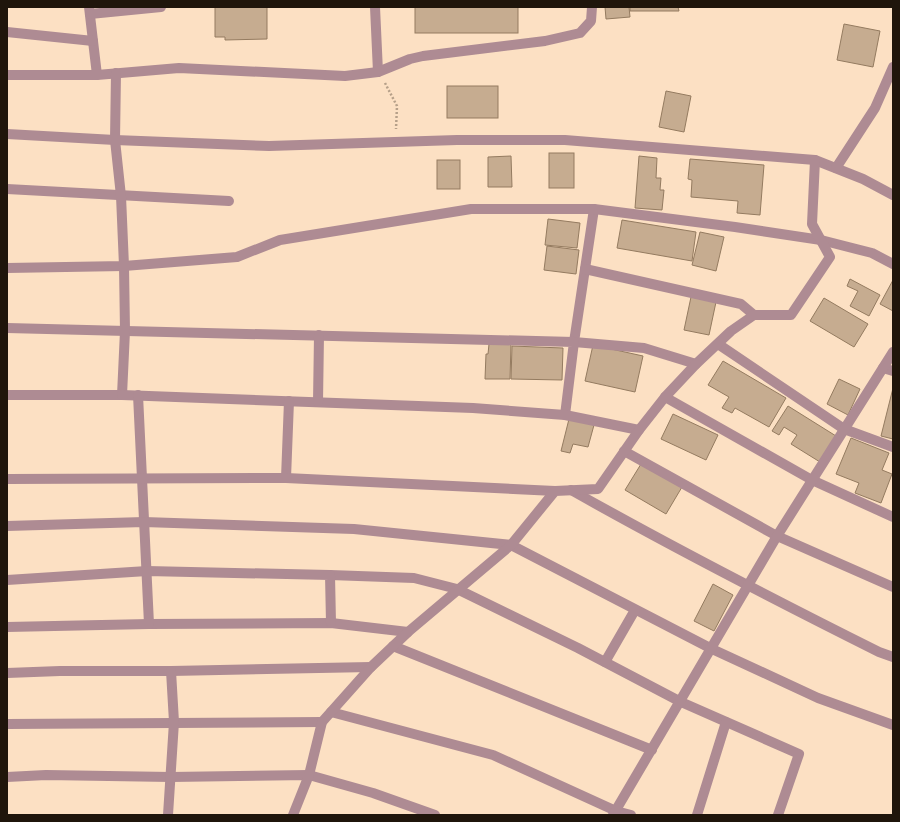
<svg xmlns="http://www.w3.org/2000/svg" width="900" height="822" font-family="Roboto,sans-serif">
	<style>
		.building { fill: #c6ac90; stroke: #947b60 }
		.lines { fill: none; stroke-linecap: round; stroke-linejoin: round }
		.path { stroke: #b6a089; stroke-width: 2.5; stroke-dasharray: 2 2; stroke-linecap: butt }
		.minor { stroke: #ae8b93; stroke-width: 10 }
	</style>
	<rect width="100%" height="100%" fill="#fce0c3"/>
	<g class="building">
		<polygon points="215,7 267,7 267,39 225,40 225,37 215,37"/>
		<rect x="415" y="7" width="103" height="26"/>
		<polygon points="605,7 629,7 630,17 606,19"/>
		<polygon points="630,7 678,7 679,11 630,11"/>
		<polygon points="844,24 880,31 873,67 837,60"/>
		<rect x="447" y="86" width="51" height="32"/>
		<polygon points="666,91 691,96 684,132 659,127"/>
		<rect x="549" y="153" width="25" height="35"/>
		<polygon points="511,156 512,187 488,187 488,157"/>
		<polygon points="639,156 657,158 656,178 661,178 660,190 664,190 662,210 635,208"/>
		<polygon points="690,159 764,165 760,215 737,213 738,201 691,197 692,180 688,179"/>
		<rect x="437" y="160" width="23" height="29"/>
		<polygon points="548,219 580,223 577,248 545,245"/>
		<polygon points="622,220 696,232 692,261 617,248"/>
		<polygon points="700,232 724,237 716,271 692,265"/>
		<polygon points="547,246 579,250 576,274 544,270"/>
		<polygon points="850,279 880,295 869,316 850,306 858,291 847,286"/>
		<polygon points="893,280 893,311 880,304"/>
		<polygon points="691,297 716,302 709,335 684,330"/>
		<polygon points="824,298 868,324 854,347 810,321"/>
		<polygon points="489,344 511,344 510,379 485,379 486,354 488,354"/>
		<polygon points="593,345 643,356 635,392 585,381"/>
		<polygon points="512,346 563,348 562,380 511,379"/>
		<polygon points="723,361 786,398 769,427 735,408 732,413 722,408 729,397 708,385"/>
		<polygon points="839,379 860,389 848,415 827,404"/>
		<polygon points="893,388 893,439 881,436"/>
		<polygon points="788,406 836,436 820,462 791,444 797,435 784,427 779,435 772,431"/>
		<polygon points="673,414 718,435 706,460 661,439"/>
		<polygon points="569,419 594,425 588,447 573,444 570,453 561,451"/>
		<polygon points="851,438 889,453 882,470 892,474 881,503 855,493 859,483 836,474"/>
		<polygon points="641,464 682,487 666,514 625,490"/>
		<polygon points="713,584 733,595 714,631 694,621"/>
	</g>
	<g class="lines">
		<polyline class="path" points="385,83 397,106 396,129"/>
		<g class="minor">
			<polyline points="89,7 97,75"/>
			<polyline points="375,7 378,72"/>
			<polyline points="90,14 161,7"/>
			<polyline points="7,32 93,41"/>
			<polyline points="7,75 97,75 179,68 345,76 378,72 410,59 423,56 545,41 580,33 591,21 592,7"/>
			<polyline points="7,134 115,140 269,146 457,140 565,140 815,160 863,179 893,195"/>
			<polyline points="836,168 875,108 893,67"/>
			<polyline points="7,189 229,201"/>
			<polyline points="594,209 574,342 644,348 696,364"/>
			<polyline points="7,268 124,266 237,257 280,240 471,209 594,209 735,227 821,240 872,253 893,264"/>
			<polyline points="585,269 741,304 754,315"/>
			<polyline points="7,328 574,342 565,415"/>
			<polyline points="718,344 844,429 893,447"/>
			<polyline points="883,368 893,371"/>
			<polyline points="7,395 122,395 125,331 124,266 121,196 115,140 116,73"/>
			<polyline points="122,395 473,408 565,415 639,430"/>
			<polyline points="138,395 149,624 331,623 408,632"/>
			<polyline points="665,397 812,480 893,517"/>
			<polyline points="318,402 319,335"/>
			<polyline points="624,451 777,536 893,587"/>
			<polyline points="286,478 289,401"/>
			<polyline points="7,479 286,478 555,491"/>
			<path d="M571,490C672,547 775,600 879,652L893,657"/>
			<polyline points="7,526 144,522 354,529 511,545 712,649 818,698 893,725"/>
			<polyline points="330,575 414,578 457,589 578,648 681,702 799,754 778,815"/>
			<polyline points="7,580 147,571 330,575 331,623"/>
			<polyline points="7,627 149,624"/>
			<polyline points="393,646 652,750"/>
			<polyline points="605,662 635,610"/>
			<polyline points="7,673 60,671 171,671 371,667"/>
			<polyline points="331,712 493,755 616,811 631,815"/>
			<polyline points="7,724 322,722"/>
			<polyline points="7,777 46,775 171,777 309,775 373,793 435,815"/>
			<polyline points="168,815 174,722 171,671"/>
			<polyline points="293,815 309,775 322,722 371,667 408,632 511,545 555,491 598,489 639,430 665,397 696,364 731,331 754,315 791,315 830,257 812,224 815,160"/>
			<polyline points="613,815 777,536 893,352"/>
			<polyline points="697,815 726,722"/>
		</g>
	</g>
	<rect width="900" height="822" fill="none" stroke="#1f150b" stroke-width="16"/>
</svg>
